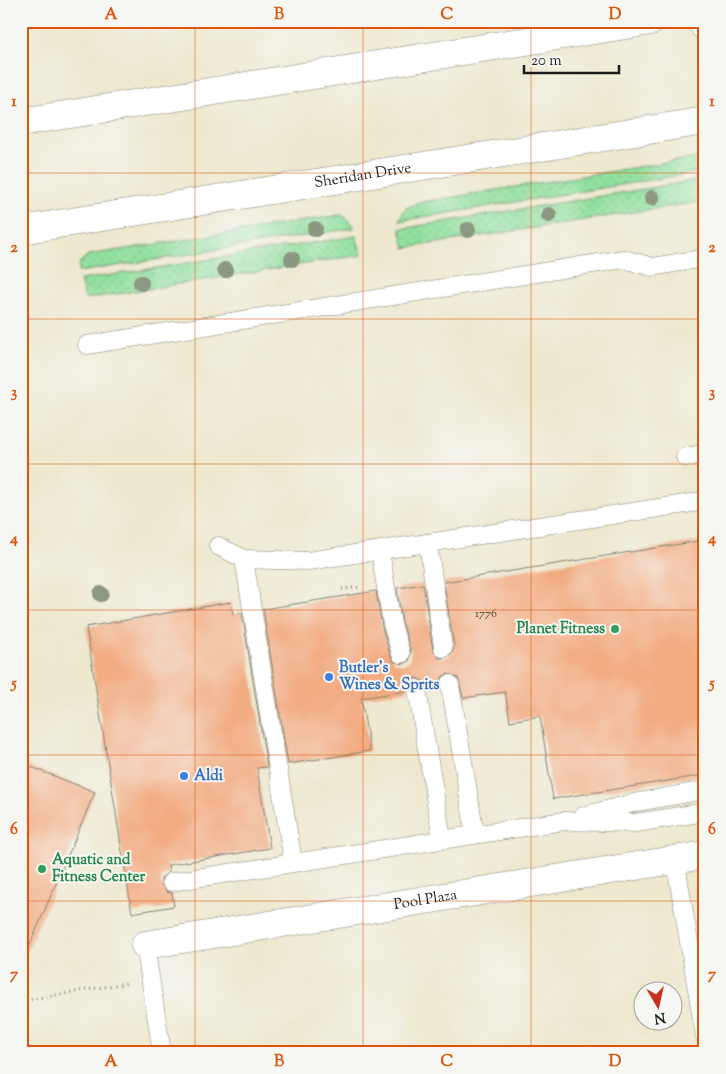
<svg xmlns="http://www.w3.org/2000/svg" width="726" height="1074" font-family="'Sorts Mill Goudy',serif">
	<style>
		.grass { fill: url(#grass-dots); stroke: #567e5d }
		.building { fill: #f2ac82 }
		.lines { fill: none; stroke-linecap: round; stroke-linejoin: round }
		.lane-casing { stroke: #848275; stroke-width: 19 }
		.street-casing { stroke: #848275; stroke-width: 29 }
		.secondary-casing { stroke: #848275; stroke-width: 29 }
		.primary-casing { stroke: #848275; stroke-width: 29 }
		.path { stroke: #848275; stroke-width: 3; stroke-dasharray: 1 4; stroke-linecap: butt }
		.lane { stroke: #fff; stroke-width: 18 }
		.street { stroke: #fff; stroke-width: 28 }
		.secondary { stroke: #fff; stroke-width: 28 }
		.primary { stroke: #fff; stroke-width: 28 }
		.tree { fill: #8d9882 }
		.grid { fill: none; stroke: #de560d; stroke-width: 1; stroke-opacity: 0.55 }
		.leisure-dot { fill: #2e9e5b; stroke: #f6f6f2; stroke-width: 2 }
		.shop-dot { fill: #3f7fe0; stroke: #f6f6f2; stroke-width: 2 }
		.labels { text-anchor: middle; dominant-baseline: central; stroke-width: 4; stroke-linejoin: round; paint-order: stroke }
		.number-label { font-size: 12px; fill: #524036 }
		.street-label { font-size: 15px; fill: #1c1c1c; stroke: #f6f6f2 }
		.leisure-label { font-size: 15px; font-weight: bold; fill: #27864d; stroke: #f6f6f2; text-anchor: end }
		.shop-label { font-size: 15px; font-weight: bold; fill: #366cbe; stroke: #f6f6f2; text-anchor: start }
		.neatline { fill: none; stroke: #de560d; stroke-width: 2 }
		.grid-label { font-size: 16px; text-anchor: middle; font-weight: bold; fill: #de560d }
	</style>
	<defs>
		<pattern id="grass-dots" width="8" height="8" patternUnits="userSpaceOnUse" patternTransform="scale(1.25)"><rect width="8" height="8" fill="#91e09e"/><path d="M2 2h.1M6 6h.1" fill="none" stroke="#7cc088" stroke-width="1.8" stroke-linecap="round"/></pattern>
	</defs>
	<rect width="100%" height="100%" fill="#f6f6f2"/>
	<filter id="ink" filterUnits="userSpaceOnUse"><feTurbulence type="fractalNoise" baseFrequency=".02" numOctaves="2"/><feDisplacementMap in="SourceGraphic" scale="10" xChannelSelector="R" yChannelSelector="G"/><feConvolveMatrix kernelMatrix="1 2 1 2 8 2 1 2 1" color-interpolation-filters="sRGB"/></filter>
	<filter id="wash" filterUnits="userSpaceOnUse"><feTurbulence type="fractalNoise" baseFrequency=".0096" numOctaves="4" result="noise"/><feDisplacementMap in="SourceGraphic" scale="20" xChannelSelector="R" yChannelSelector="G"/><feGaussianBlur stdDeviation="1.12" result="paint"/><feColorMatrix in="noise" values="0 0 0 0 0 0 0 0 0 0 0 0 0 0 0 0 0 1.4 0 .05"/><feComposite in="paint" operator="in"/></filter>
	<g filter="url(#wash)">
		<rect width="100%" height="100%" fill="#ede8ce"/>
		<g class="grass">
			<polygon points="705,156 705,171 399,221 405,209 416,203"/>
			<polygon points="705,179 705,201 405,248 400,229"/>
			<polygon points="341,215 348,219 354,228 78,272 80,262 88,255"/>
			<polygon points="356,236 362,255 85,299 80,280"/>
		</g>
		<g id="blocks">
			<g class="building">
				<polygon points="705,540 705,775 553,799 540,716 510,721 505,692 463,698 458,678 449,674 443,676 440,685 427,687 425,682 416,678 410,681 407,691 361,698 370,751 288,764 263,609 376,591 382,627 391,657 394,662 404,664 409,661 411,651 402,622 397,588 423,584 433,650 439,658 445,658 453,652 454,647 444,582"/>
				<polygon points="231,602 233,614 242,613 267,767 257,768 270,848 168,865 169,872 161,878 161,884 167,892 172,893 174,906 132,913 86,627"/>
				<polygon points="21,763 95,792 21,966"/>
			</g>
		</g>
	</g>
	<g filter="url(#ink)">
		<use href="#blocks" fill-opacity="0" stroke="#848275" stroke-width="1"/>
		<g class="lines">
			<defs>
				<g id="lane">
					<polyline points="87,345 624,259 652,267 705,258"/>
					<polyline points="685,457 705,454"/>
					<polyline points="428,543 443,648"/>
					<polyline points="218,546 244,559 308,561 705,501"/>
					<polyline points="380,551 392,624 401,654"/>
					<polyline points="244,559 293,862"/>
					<polyline points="450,684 475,834"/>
					<polyline points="417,689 442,839"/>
					<polyline points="583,816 633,803 705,790"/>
					<polyline points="675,859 705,1037"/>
					<polyline points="171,882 564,821 636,823 705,812"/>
					<polyline points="145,945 162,1053"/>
				</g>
				<g id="street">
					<path id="s1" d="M145,945L705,855"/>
				</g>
				<polyline id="secondary" points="701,21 705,27"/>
				<g id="primary">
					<polyline points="21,122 651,21"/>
					<path id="s2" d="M21,230L705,121"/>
				</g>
			</defs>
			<use href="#lane" class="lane-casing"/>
			<use href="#street" class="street-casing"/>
			<use href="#secondary" class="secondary-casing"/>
			<use href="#primary" class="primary-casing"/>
			<g class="path">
				<polyline points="342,589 360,587"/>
				<polyline points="21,1001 127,983"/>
			</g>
			<use href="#lane" class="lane"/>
			<use href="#street" class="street"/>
			<use href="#secondary" class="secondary"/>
			<use href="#primary" class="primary"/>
		</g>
		<g class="tree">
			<circle cx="652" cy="198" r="8"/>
			<circle cx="549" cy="215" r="8"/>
			<circle cx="315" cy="229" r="8"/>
			<circle cx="468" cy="230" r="8"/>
			<circle cx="292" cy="259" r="8"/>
			<circle cx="225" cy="270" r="8"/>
			<circle cx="141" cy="283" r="8"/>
			<circle cx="101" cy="594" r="8"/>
		</g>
	</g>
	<path class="grid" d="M195,21V1053M363,21V1053M531,21V1053M21,173H705M21,319H705M21,464H705M21,610H705M21,755H705M21,901H705"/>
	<g class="leisure-dot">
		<circle cx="615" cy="629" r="5"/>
		<circle cx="42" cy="869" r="5"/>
	</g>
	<g class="shop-dot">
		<circle cx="329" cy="677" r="5"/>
		<circle cx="184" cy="776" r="5"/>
	</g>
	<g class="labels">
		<g class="number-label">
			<text x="486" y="614">1776</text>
		</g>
		<g class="street-label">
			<text stroke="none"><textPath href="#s2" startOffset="346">Sheridan Drive</textPath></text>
			<text stroke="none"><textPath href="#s1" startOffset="284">Pool Plaza</textPath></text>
		</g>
		<g class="leisure-label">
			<text x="605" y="629">Planet Fitness</text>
			<text x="52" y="860" text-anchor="start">Aquatic and<tspan x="52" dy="17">Fitness Center</tspan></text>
		</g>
		<g class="shop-label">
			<text x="339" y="668">Butler's<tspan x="339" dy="17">Wines &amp; Sprits</tspan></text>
			<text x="194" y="776">Aldi</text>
		</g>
	</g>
	<rect width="726" height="1074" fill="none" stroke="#f6f6f2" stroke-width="55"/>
	<g transform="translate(658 1006) rotate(171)"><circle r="24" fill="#f6f6f2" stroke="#9f9f9c"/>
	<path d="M0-4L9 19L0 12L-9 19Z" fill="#c8321e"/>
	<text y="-8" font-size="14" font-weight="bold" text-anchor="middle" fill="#1c1c1c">N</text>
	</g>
	<path d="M524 65v8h95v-8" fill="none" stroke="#1c1c1c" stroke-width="2.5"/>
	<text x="531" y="65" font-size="15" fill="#1c1c1c" stroke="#f6f6f2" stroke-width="4" paint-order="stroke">20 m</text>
	<rect x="28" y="28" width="670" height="1018" class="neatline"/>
	<g class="grid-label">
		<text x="111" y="19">A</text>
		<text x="279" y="19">B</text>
		<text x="447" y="19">C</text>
		<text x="615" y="19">D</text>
		<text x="14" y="106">1</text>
		<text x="712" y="106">1</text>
		<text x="14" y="252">2</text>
		<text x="712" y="252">2</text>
		<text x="14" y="397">3</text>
		<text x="712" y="397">3</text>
		<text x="14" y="543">4</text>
		<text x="712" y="543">4</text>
		<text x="14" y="688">5</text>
		<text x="712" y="688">5</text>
		<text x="14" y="834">6</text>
		<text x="712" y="834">6</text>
		<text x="14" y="979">7</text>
		<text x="712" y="979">7</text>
		<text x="111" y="1066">A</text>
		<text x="279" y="1066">B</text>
		<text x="447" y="1066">C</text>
		<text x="615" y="1066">D</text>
	</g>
</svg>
